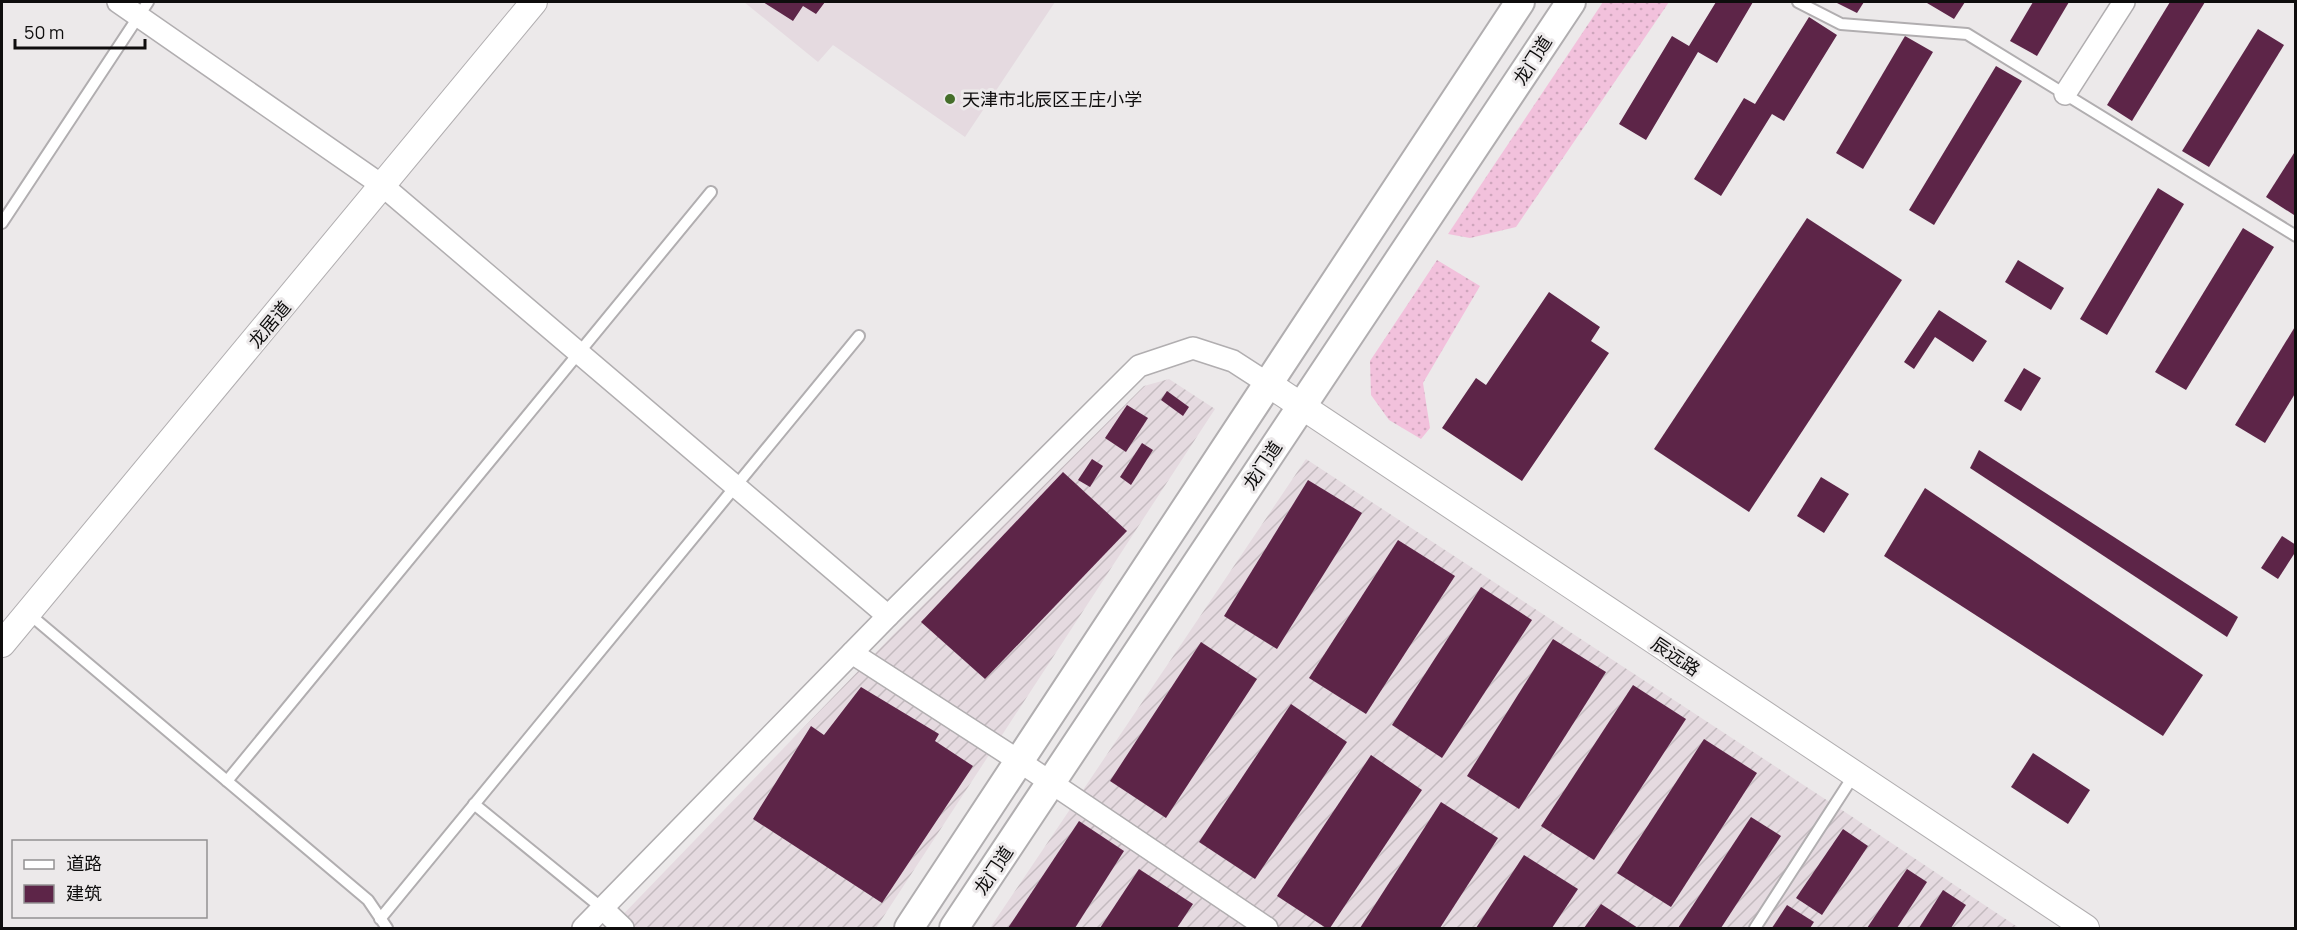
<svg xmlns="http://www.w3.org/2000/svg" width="2297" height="930" font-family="Manrope,'Noto Sans SC',sans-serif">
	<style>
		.built { fill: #e5dae0 }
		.industrial { fill: url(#industrial-furrows) }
		.grass { fill: url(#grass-dots) }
		.building { fill: #5d2548 }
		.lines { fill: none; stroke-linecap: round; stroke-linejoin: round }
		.service-casing { stroke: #b1aeb0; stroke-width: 14 }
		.minor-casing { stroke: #b1aeb0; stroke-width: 24 }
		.tertiary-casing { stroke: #b1aeb0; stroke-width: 28 }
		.secondary-casing { stroke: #b1aeb0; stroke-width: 32 }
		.service { stroke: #fff; stroke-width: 10 }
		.minor { stroke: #fff; stroke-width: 21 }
		.tertiary { stroke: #fff; stroke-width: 26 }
		.secondary { stroke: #fff; stroke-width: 28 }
		.poi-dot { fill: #446d29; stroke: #ece9ea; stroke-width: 2 }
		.labels { text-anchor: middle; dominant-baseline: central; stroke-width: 6; stroke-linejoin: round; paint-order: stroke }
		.street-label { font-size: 18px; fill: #0e0d0d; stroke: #ece9ea }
		.poi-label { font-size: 18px; fill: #0e0d0d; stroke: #ece9ea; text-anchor: start }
	</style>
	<defs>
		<pattern id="industrial-furrows" width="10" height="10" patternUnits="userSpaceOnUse" patternTransform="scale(1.5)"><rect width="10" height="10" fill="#e5dae0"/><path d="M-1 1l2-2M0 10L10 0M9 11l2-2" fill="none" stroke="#c3babf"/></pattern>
		<pattern id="grass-dots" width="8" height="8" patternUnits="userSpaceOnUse" patternTransform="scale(1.5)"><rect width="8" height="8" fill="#f2c1dc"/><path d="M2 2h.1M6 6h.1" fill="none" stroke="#cea5bc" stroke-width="1.8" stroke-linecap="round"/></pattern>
	</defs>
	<rect width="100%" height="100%" fill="#ece9ea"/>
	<polygon class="built" points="744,2 1055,2 965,137 833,45 818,62"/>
	<g class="industrial">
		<polygon points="1169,379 1215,409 876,928 610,928 891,637 1144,386"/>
		<polygon points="1306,459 1851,816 2019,928 990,928"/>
	</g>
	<g class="grass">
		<polygon points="1603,2 1669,2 1516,227 1470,238 1448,234"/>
		<polygon points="1437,260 1480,286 1423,383 1430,428 1421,439 1389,420 1371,395 1370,361"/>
	</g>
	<g class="building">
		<polygon points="763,2 825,2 816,14 803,6 793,21"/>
		<polygon points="1716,2 1753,2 1717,63 1698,52 1646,140 1619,124 1672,36 1689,46"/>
		<polygon points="1835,2 1864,2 1857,13"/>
		<polygon points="1928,2 1965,2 1954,19 1927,3"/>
		<polygon points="2033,2 2069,2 2037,56 2010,41"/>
		<polygon points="2170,2 2205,2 2132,121 2107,105"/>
		<polygon points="1809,17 1837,35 1784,121 1772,114 1721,196 1694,179 1744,98 1755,104"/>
		<polygon points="2258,29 2284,45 2209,167 2182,151"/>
		<polygon points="1905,36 1933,52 1863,169 1836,153"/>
		<polygon points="1996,66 2022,81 1934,225 1909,210"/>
		<polygon points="2296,150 2296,213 2294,215 2266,197"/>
		<polygon points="2158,188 2184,204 2107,335 2080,319"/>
		<polygon points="1807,218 1902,280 1749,512 1654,449"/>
		<polygon points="2243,228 2274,247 2186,390 2155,372"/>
		<polygon points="2018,260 2064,288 2051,310 2005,282"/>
		<polygon points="1549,292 1600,327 1591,341 1609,353 1522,481 1442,428 1476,378 1486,385"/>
		<polygon points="1939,310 1987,341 1973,362 1935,337 1914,369 1904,362"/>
		<polygon points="2296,325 2296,392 2265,443 2235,425"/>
		<polygon points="2024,368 2041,378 2021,411 2004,401"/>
		<polygon points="1167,391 1189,407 1183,416 1161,400"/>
		<polygon points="1127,405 1148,418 1126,452 1105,438"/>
		<polygon points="1142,443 1153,450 1131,485 1120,477"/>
		<polygon points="1979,450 2238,617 2227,637 1970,468"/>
		<polygon points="1092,459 1103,466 1090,487 1078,480"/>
		<polygon points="1063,472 1127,531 985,679 921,622"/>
		<polygon points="1821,477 1849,494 1824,533 1797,516"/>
		<polygon points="1308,480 1362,513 1277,649 1224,616"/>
		<polygon points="1925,488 2203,675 2163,736 1884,556"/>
		<polygon points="2282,536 2296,545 2296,551 2278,579 2261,568"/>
		<polygon points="1398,540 1455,576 1366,714 1309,678"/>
		<polygon points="1481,587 1532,620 1442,758 1392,725"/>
		<polygon points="1553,639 1606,672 1519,809 1467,776"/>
		<polygon points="1201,642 1257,679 1166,818 1110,781"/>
		<polygon points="1633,685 1686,719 1594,860 1541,826"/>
		<polygon points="861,687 939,734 935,741 973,766 882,903 753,819 811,726 824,735"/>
		<polygon points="1291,704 1347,742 1255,879 1199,842"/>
		<polygon points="1704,739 1757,773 1671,907 1617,873"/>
		<polygon points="2033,753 2090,790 2068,824 2011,787"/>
		<polygon points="1371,755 1422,790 1330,928 1326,928 1277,896"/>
		<polygon points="1441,802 1498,838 1440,928 1360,928"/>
		<polygon points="1751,817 1781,836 1721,928 1678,928"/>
		<polygon points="1079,821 1124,851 1075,928 1008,928"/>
		<polygon points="1843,829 1868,846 1822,915 1796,898"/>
		<polygon points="1524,855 1578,889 1552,928 1476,928"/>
		<polygon points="1139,869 1193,904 1177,928 1100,928"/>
		<polygon points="1907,869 1927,882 1897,928 1867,928"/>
		<polygon points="1943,890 1966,905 1951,928 1919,928"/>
		<polygon points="1601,904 1638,928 1584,928"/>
		<polygon points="1787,905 1814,922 1810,928 1772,928"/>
	</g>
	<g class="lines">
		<defs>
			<g id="service">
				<polyline points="1798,2 1841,24 1967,34 2296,236"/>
				<polyline points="2,223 148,2"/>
				<polyline points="28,613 368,900 387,928"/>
				<polyline points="227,781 711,192"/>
				<polyline points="474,804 603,909"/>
				<polyline points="380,919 859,336"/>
				<polyline points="1755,928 1854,775"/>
			</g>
			<g id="minor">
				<polyline points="118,2 383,186 888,616"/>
				<polyline points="2065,94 2124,2"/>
				<polyline points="852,653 1019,761 1267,928"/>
				<polyline points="603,909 623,928"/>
				<polyline points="583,928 888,616 1139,366 1193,348 1233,361 1267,383"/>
			</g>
			<g id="tertiary">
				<polyline points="1267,383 2086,928"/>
				<polyline points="2,644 534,2"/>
			</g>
			<g id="secondary">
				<polyline points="909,928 1520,2"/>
				<polyline points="954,928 1571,2"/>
			</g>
		</defs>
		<use href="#service" class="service-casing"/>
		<use href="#minor" class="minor-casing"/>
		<use href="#tertiary" class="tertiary-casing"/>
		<use href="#secondary" class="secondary-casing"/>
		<use href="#service" class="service"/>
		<use href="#minor" class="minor"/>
		<use href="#tertiary" class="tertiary"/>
		<use href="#secondary" class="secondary"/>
	</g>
	<circle class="poi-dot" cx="950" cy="99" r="6"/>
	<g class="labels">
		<g class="street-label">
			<text transform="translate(1532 60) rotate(-57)">龙门道</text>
			<text transform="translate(269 324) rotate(-50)">龙居道</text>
			<text transform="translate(1262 465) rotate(-56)">龙门道</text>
			<text transform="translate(1676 656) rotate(34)">辰远路</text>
			<text transform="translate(993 870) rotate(-56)">龙门道</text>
		</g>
		<g class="poi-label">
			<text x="962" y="99">天津市北辰区王庄小学</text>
		</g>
	</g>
	<rect width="2297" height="930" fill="none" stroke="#0e0d0d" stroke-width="6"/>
	<rect x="12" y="840" width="195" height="78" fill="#ece9ea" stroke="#939192" stroke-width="1.5"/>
	<rect x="24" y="860" width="30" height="9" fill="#ffffff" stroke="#939192" stroke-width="1.5"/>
	<text x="66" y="870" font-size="18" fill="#0e0d0d">道路</text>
	<rect x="24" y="885" width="30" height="18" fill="#5d2548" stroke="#939192" stroke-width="1.5"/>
	<text x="66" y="900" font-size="18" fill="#0e0d0d">建筑</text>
	<path d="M15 39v9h130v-9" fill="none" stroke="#0e0d0d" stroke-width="3"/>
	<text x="24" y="39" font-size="18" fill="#0e0d0d" stroke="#ece9ea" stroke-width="4.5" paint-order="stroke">50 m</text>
</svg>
